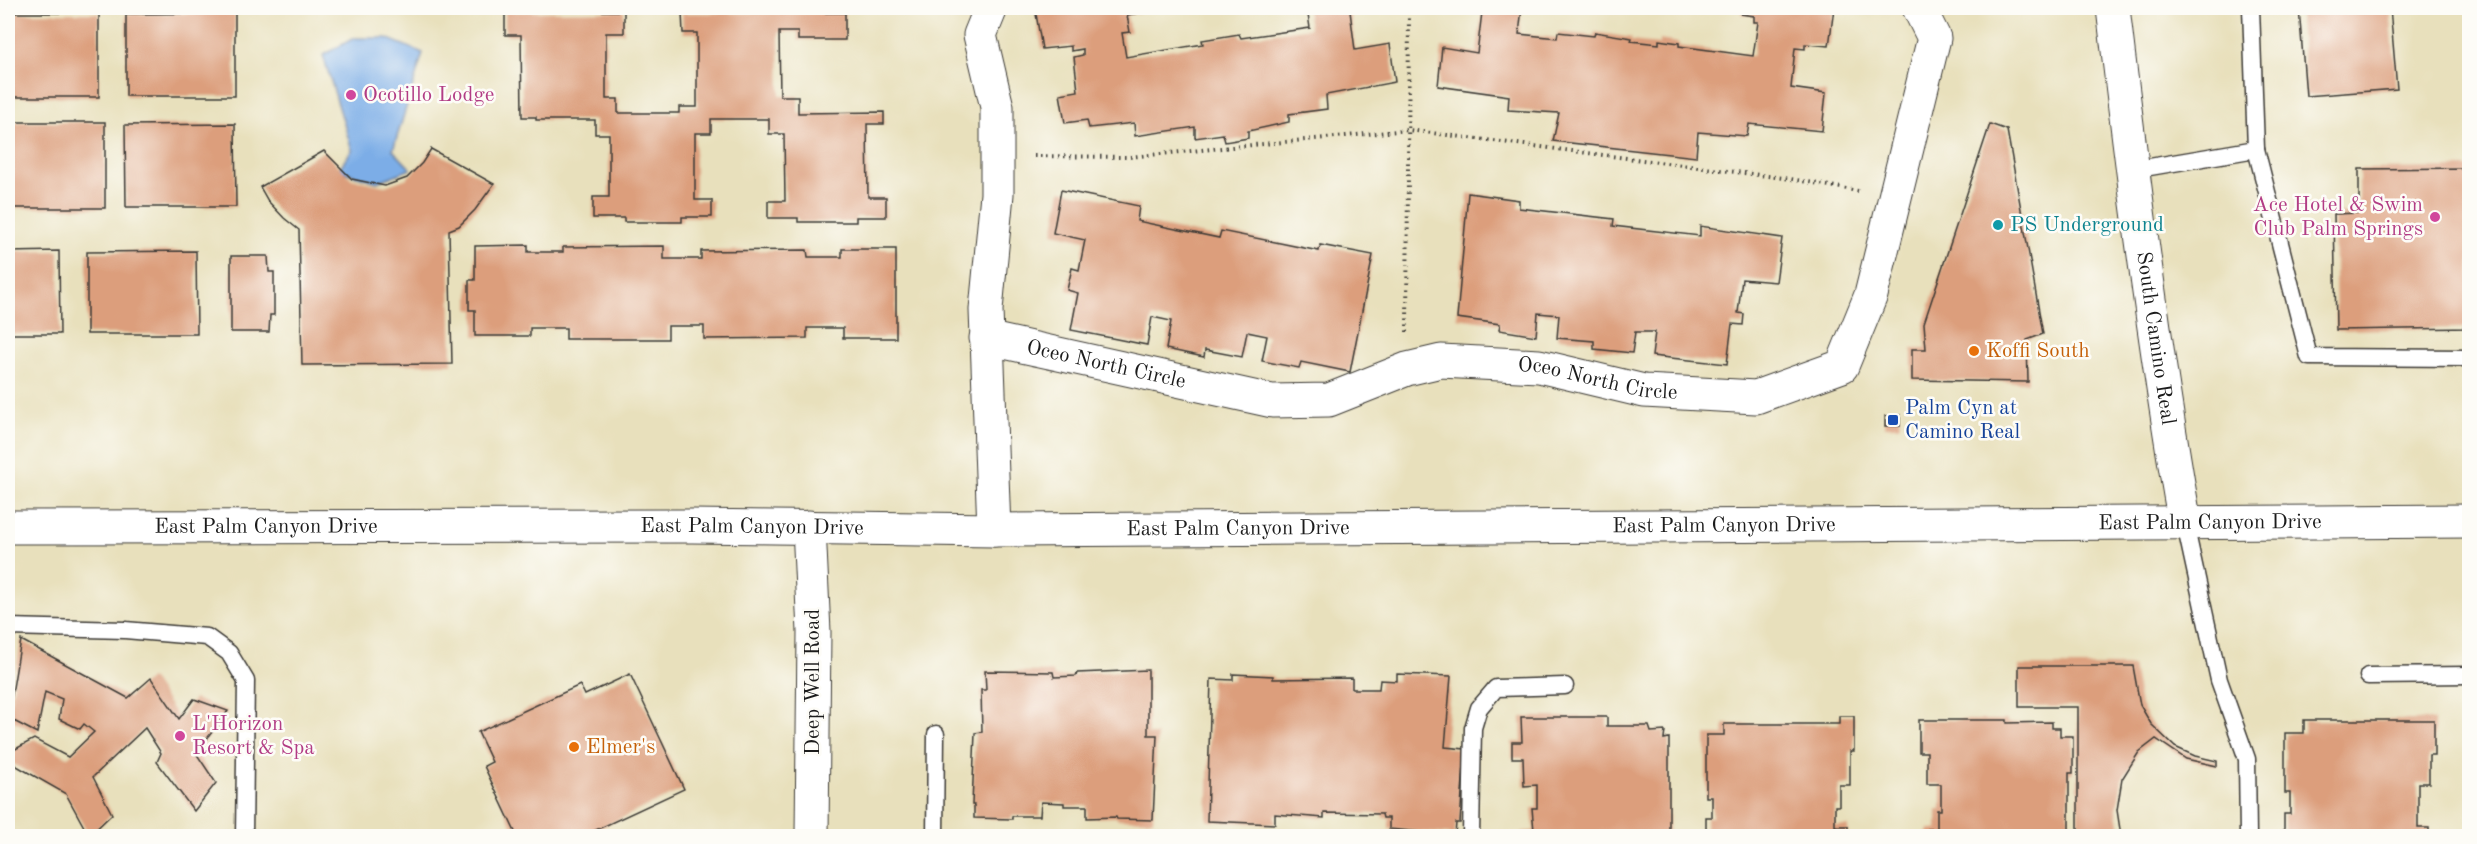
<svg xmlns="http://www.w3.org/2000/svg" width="2477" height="844" font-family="'Old Standard TT',serif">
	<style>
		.water { fill: #7bade7; stroke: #4c6482; stroke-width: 1.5 }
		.building { fill: #dc9e7c }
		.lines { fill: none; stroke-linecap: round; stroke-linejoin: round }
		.lane-casing { stroke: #3b3934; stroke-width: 19 }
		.street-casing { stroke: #3b3934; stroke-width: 35 }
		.secondary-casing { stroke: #3b3934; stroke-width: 35 }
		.primary-casing { stroke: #3b3934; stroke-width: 35 }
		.path { stroke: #3b3934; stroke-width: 4; stroke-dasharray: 1.5 4.5; stroke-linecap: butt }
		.lane { stroke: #fff; stroke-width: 16 }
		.street { stroke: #fff; stroke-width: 33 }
		.secondary { stroke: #fff; stroke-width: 33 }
		.primary { stroke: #fff; stroke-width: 33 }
		.hotel-dot { fill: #d1479c; stroke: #fdfcf7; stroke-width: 2 }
		.culture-dot { fill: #0f9aa8; stroke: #fdfcf7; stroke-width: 2 }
		.food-dot { fill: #e8710a; stroke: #fdfcf7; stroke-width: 2 }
		.transit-dot { fill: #1a4fb4; stroke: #fdfcf7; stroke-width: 2 }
		.labels { text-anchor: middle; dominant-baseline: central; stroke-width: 5; stroke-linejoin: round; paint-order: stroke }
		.hotel-label { font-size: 21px; fill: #b23c85; stroke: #fdfcf7; text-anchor: start }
		.culture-label { font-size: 21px; fill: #0d838f; stroke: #fdfcf7; text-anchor: start }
		.street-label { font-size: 21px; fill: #1c1c1c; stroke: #fdfcf7 }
		.food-label { font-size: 21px; fill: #c56008; stroke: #fdfcf7; text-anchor: start }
		.transit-label { font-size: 21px; fill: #164399; stroke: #fdfcf7; text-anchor: start }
	</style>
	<rect width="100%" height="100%" fill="#fdfcf7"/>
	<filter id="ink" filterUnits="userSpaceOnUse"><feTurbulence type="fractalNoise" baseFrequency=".0167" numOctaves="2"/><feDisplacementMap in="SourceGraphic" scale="12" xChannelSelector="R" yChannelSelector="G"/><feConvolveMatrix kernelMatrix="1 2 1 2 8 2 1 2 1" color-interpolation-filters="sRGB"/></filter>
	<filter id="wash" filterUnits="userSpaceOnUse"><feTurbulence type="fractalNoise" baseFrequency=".008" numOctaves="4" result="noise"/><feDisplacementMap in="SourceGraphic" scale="24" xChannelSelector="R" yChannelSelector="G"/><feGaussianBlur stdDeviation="1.35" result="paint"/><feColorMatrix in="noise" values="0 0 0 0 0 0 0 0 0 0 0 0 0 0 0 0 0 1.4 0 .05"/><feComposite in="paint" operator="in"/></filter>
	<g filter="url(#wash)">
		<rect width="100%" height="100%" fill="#e8e0bc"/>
		<polygon class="water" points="354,38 386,38 423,53 393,150 411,169 377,182 338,170 352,150 323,55"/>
		<g id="blocks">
			<g class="building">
				<polygon points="1035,8 1139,8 1139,13 1127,15 1130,32 1122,33 1126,57 1203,44 1202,40 1239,34 1241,38 1310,28 1307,8 1359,8 1350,11 1355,50 1390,44 1395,82 1326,95 1327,109 1289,114 1289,122 1248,131 1248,138 1225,142 1223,134 1195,138 1195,127 1135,136 1134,123 1089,128 1087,120 1065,123 1060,94 1078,91 1074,57 1083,55 1083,49 1071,51 1071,46 1042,49"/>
				<polygon points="1171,8 1194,8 1195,9 1172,12"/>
				<polygon points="1471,8 1522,8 1519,34 1557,38 1558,32 1594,36 1595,32 1632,38 1631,41 1659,44 1659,40 1679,43 1679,46 1753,56 1758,22 1754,22 1754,16 1741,14 1742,8 1834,8 1829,46 1805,44 1805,49 1795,48 1791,88 1826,93 1822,131 1749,124 1747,136 1698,132 1696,157 1553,141 1559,113 1508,110 1509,96 1438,86 1442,47 1477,53 1482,12 1471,11"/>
				<polygon points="1663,8 1704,8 1704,14 1663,10"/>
				<polygon points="2299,8 2390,8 2397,89 2306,96"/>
				<polygon points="624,11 624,33 606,33 606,99 618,99 618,113 679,113 679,107 697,107 697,33 683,33 682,13 845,13 845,40 798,40 798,32 779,32 780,96 798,96 798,113 884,112 884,124 867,124 868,197 886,197 886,217 856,217 856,222 798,222 798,218 768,218 768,201 785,201 784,134 769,134 769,119 711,119 711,133 695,133 695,200 712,200 712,217 682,217 682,222 624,222 624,218 593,218 593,197 609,197 609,134 595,134 595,120 536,120 536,117 522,117 521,35 505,35 505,12"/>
				<rect x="8" y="13" width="91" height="84"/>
				<polygon points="235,13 235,96 126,96 126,14"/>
				<rect x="8" y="122" width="97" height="86"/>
				<polygon points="235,124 236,207 126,207 125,125"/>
				<polygon points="1990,124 2007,130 2043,334 2027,340 2028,382 1912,380 1912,349 1926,349 1924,323"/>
				<polygon points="431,149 494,184 475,210 459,226 449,230 452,364 302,365 299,230 284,218 268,201 260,187 324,151 352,179 385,186 407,178 422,163"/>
				<polygon points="2470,168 2470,328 2336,330 2334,214 2359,213 2359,169"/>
				<polygon points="1061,190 1139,206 1137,221 1219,238 1221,231 1319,251 1320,245 1373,255 1350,372 1301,362 1299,368 1262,361 1267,336 1247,332 1242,357 1205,350 1204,357 1166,349 1171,321 1152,317 1147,345 1071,330 1078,293 1067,290 1072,268 1079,270 1085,240 1053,233"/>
				<polygon points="1468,193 1519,200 1519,208 1614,219 1613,226 1700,236 1700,226 1782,238 1776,282 1742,279 1738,313 1744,314 1743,325 1732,324 1727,364 1652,356 1655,332 1635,332 1632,353 1594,349 1594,341 1557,338 1559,315 1538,313 1536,336 1499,330 1500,324 1457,318"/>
				<polygon points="528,245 528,252 563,252 563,247 664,246 664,259 701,259 701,251 807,250 808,257 842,257 842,249 896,249 896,338 843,338 843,328 807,328 807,338 704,339 704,326 668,326 668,339 566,339 566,328 530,328 530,336 475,336 475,310 469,310 469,280 475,280 475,246"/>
				<polygon points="59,251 60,334 8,334 8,252"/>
				<polygon points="196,251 197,334 87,334 87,252"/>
				<polygon points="231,256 268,256 269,272 274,272 274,315 270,315 269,332 231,332"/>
				<polygon points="1900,415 1900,426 1885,426 1885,416"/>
				<polygon points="21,640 128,698 151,678 179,719 194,699 228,711 196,753 216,783 194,811 157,762 161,753 145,728 93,777 112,814 89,836 66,794 8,761 8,753 34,739 68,757 94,732 84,724 80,729 59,719 62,699 45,692 37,733 8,718"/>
				<polygon points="2019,666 2133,666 2140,705 2151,724 2175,747 2195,756 2217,761 2217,766 2186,759 2156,739 2139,752 2122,779 2117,810 2121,836 2078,836 2078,707 2019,707"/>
				<polygon points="1148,670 1148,735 1157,735 1153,820 1117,819 1116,817 1087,818 1087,806 1064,806 1064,803 1041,802 1040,816 1012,816 1012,819 974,818 974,805 972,805 975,733 982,732 981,690 986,690 985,671 1053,672 1054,677 1076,676 1077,673"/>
				<polygon points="630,674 684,789 583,836 517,836 484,766 492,762 478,732 580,685 585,695"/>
				<polygon points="1233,674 1273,676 1273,679 1352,678 1352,689 1379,689 1380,680 1397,681 1397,674 1451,676 1445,747 1465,749 1460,823 1456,823 1455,835 1389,829 1389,818 1383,818 1382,814 1324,813 1324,818 1275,814 1275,824 1207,821 1211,679 1233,680"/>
				<polygon points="1839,716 1854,716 1854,751 1850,751 1850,785 1839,785 1839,806 1835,806 1835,826 1848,826 1848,836 1706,836 1706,817 1712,817 1712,797 1706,797 1706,735 1724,735 1724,724 1839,724"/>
				<polygon points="1521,717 1607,717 1607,726 1649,726 1651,732 1665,731 1664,739 1669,738 1669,836 1521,836 1521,832 1534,831 1532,808 1537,808 1537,785 1524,786 1523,758 1512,758 1512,742 1522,742"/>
				<polygon points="1919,720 2007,720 2007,723 2052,722 2052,728 2060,728 2060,736 2073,736 2073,773 2069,773 2069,836 1928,836 1928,829 1937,829 1937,810 1941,810 1941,784 1927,784 1927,752 1919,752"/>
				<polygon points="2304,720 2434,720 2434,755 2429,755 2429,783 2418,783 2418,828 2429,828 2429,836 2284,836 2284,814 2290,814 2290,793 2285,793 2285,733 2304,733"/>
			</g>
		</g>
	</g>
	<g filter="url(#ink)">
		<use href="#blocks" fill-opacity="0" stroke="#3b3934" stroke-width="1.5"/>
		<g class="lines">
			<defs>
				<g id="lane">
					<polyline points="2251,8 2256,149 2309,357 2470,358"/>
					<polyline points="2132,170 2256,149"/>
					<polyline points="2185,524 2219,680 2247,759 2248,836"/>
					<polyline points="8,627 125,630 207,637 229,653 246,681 244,836"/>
					<polyline points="2368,676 2470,675"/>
					<polyline points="935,836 936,734"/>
					<polyline points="1471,836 1473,728 1479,708 1496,688 1565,686"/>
				</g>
				<g id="street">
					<polyline points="991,8 980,35 997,107 997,194 986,310 994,530"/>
					<path id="s1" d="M986,338L1272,401L1329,400L1407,369L1441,361L1539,366L1644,391L1756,397L1842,366L1871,295L1934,38L1919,8"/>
					<polyline points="809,527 814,632 812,836"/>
				</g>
				<g id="secondary">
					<path id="s2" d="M2113,8C2133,180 2155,353 2185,524"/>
				</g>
				<g id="primary">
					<path id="s3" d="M8,527L692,526L994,530L2470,521"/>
				</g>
			</defs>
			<use href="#lane" class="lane-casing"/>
			<use href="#street" class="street-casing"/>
			<use href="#secondary" class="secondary-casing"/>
			<use href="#primary" class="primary-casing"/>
			<g class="path">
				<polyline points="1034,156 1129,157 1408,130 1791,179 1858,191"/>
				<polyline points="1407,332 1409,8"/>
			</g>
			<use href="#lane" class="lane"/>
			<use href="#street" class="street"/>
			<use href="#secondary" class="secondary"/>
			<use href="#primary" class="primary"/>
		</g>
	</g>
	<g class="hotel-dot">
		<circle cx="351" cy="95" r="6"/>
		<circle cx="2435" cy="217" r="6"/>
		<circle cx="180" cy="736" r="6"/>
	</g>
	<circle class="culture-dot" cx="1998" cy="225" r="6"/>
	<g class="food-dot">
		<circle cx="1974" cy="351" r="6"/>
		<circle cx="574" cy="747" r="6"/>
	</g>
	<rect class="transit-dot" x="1887" y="414" width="12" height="12" rx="3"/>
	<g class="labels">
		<g class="hotel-label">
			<text x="363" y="95">Ocotillo Lodge</text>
			<text x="2423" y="205" text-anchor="end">Ace Hotel &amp; Swim<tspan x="2423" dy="24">Club Palm Springs</tspan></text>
			<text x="192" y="724">L'Horizon<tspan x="192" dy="24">Resort &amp; Spa</tspan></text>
		</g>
		<g class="culture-label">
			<text x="2010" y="225">PS Underground</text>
		</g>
		<g class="street-label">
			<text stroke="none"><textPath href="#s2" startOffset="333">South Camino Real</textPath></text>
			<text stroke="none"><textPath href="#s1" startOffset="123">Oceo North Circle</textPath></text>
			<text stroke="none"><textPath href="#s1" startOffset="627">Oceo North Circle</textPath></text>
			<text stroke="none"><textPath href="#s3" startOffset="2202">East Palm Canyon Drive</textPath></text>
			<text stroke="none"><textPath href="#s3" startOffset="1716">East Palm Canyon Drive</textPath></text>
			<text stroke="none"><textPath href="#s3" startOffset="258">East Palm Canyon Drive</textPath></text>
			<text stroke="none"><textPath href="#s3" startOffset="744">East Palm Canyon Drive</textPath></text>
			<text stroke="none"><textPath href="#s3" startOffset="1230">East Palm Canyon Drive</textPath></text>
			<text transform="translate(813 682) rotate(-90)">Deep Well Road</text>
		</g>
		<g class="food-label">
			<text x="1986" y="351">Koffi South</text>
			<text x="586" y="747">Elmer's</text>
		</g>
		<g class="transit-label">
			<text x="1905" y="408">Palm Cyn at<tspan x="1905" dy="24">Camino Real</tspan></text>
		</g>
	</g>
	<rect width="2477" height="844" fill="none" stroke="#fdfcf7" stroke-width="30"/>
</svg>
